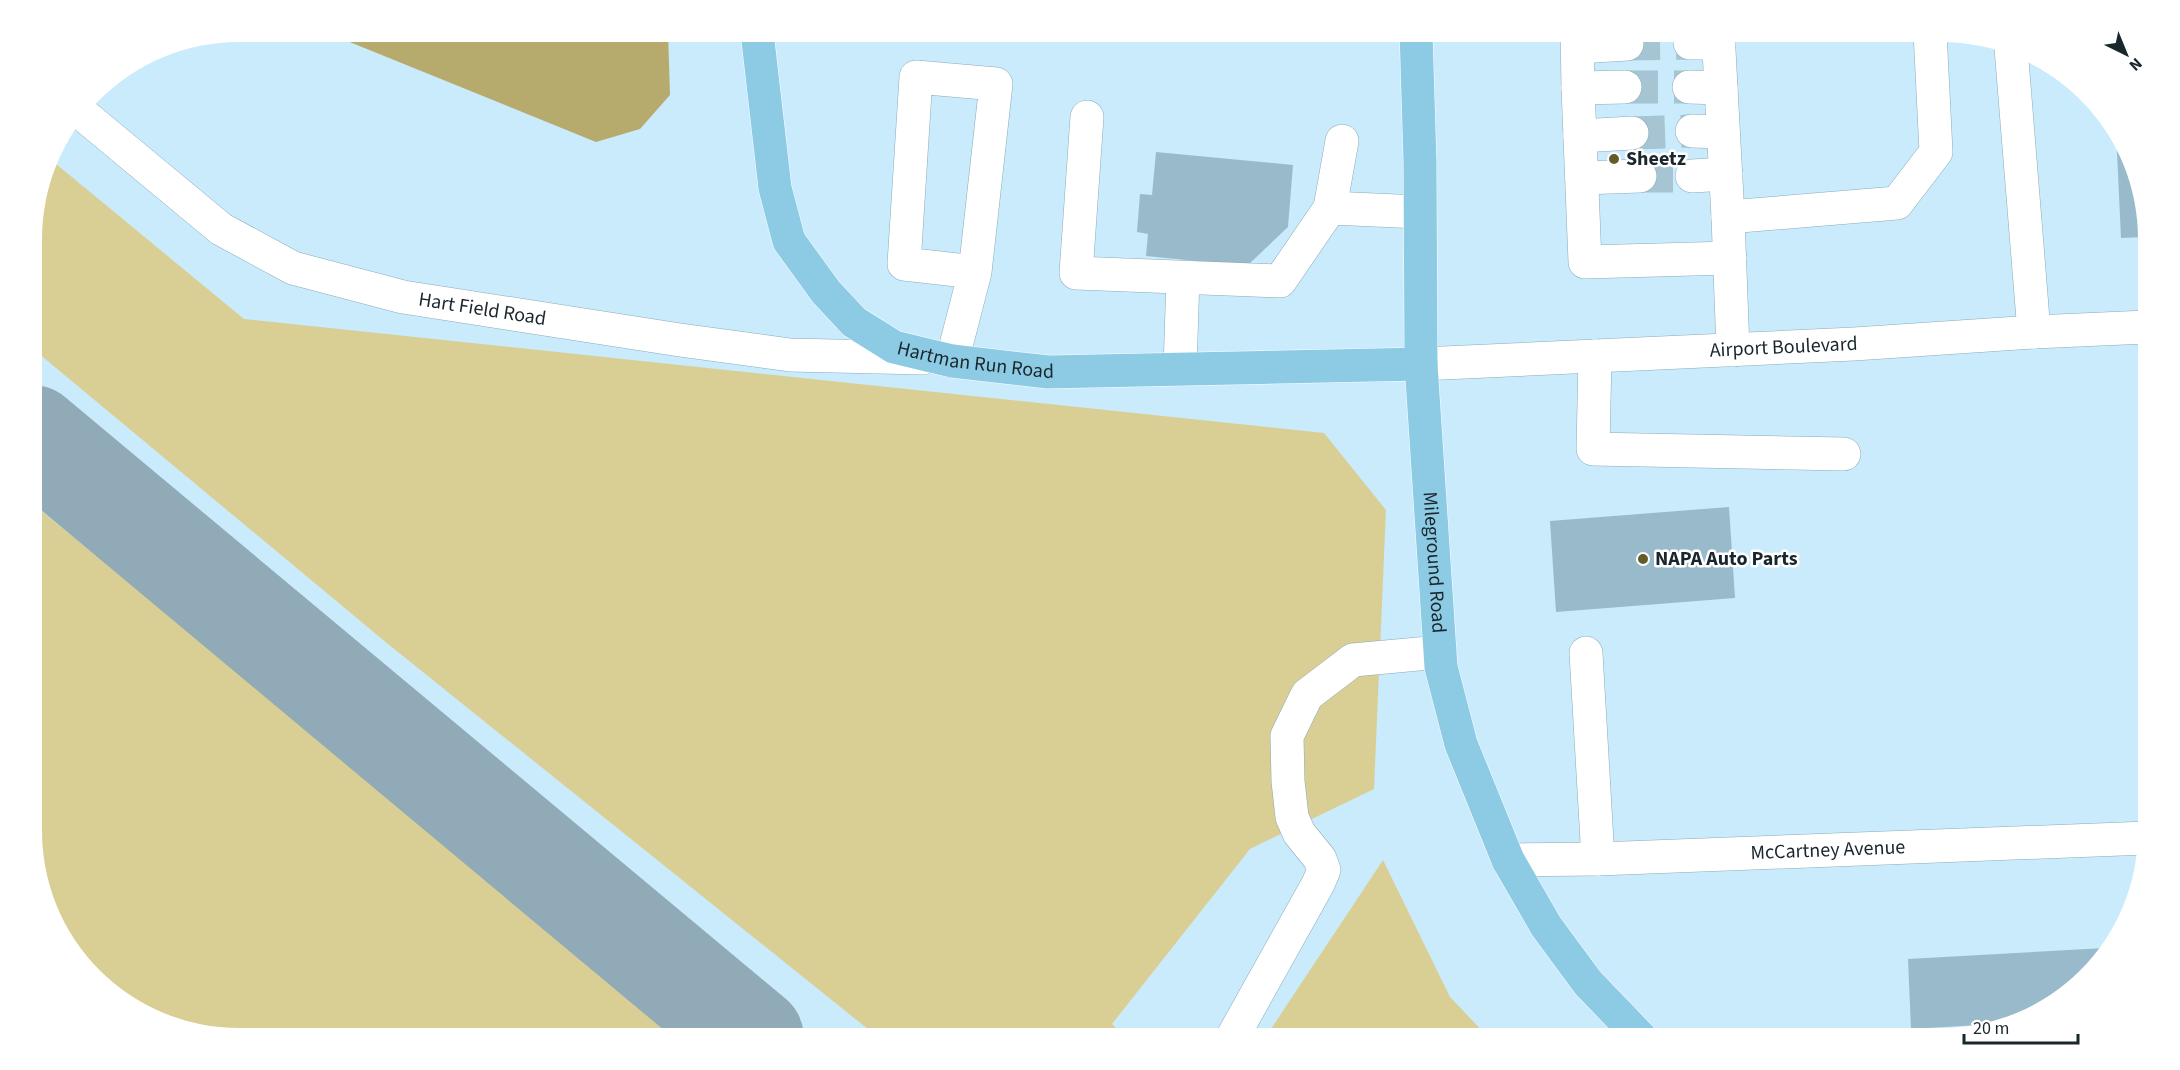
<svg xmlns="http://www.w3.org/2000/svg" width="2180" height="1070" font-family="'Source Sans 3',sans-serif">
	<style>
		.green { fill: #d9cf94 }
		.forest { fill: #b6ab6c }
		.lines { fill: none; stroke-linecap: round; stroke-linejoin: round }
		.taxiway { stroke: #90aab8; stroke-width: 102 }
		.building { fill: #99baca }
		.minor-tunnel { stroke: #a6c4d2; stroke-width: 33; stroke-dasharray: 33 16; stroke-linecap: butt }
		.minor-casing { stroke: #8aabba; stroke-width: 34 }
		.major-casing { stroke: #fff; stroke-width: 34 }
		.minor { stroke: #fff; stroke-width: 33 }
		.major { stroke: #8dcbe4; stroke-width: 33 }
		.poi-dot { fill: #645c28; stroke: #fff; stroke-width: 2 }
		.labels { text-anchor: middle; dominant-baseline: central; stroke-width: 5; stroke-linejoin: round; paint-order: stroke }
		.poi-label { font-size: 20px; font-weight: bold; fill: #19262c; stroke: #fff; text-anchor: start }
		.street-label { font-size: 20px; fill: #19262c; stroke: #fff }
	</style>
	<rect width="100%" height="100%" fill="#c9ebfc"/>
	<g class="green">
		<polygon points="50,159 244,319 1324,433 1386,510 1374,789 1250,849 1112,1024 1126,1038 879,1038 388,644 32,348 32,225"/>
		<polygon points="33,504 685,1038 239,1038 148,1017 74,957 33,858"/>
		<polygon points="1383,860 1450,997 1489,1038 1265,1038"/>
	</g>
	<polygon class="forest" points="325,32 668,32 670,95 640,129 596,142"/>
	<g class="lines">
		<polyline class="taxiway" points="32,436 753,1038"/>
	</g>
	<g class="building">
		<polygon points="2116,131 2147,212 2147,237 2121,238"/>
		<polygon points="1156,152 1293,165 1288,227 1247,266 1146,256 1148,234 1137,232 1140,194 1152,195"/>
		<polygon points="1729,507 1735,598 1556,612 1550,521"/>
		<polygon points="2105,948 2056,1004 1995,1024 1911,1029 1908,959"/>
	</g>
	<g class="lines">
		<g class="minor-tunnel">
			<polyline points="1627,44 1690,43"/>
			<polyline points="1625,87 1689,87"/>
			<polyline points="1632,133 1692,131"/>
			<polyline points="1640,176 1692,176"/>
		</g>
		<defs>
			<g id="minor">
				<polyline points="1577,32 1578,88 1585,262 1730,258"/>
				<polyline points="1718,32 1728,217"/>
				<polyline points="1690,43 1719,43"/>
				<polyline points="1578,47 1627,44"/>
				<polyline points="2011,48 2034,332"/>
				<polyline points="1689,87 1721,88"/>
				<polyline points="1578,88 1625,87"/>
				<path id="s1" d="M80,112L221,229L293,268L403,297L680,340L790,355L923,358"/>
				<polyline points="1087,117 1076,273 1280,281 1330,208 1420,212"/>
				<polyline points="1692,131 1723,132"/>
				<polyline points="1580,136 1632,133"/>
				<polyline points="1692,176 1726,174"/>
				<polyline points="1582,178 1640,176"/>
				<polyline points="1330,208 1342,141"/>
				<polyline points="1733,350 1728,217 1897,203 1936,152 1930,32"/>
				<polyline points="1595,356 1593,449 1844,454"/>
				<polyline points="952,361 975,272 996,84 916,77 904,264 975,272"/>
				<path id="s2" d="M1421,364L1854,344L2034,332L2147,327"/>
				<polyline points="1180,369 1183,278"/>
				<polyline points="1586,653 1598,859"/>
				<path id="s3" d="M1508,860L1598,859L2147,838"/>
				<polyline points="1232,1038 1318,884 1324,870 1320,859 1299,833 1292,817 1288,781 1287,736 1307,695 1353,660 1440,652"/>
			</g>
			<g id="major">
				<path id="s4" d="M757,32L775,188L789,241L826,292L854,322L894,347L952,361L1048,372L1421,364"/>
				<path id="s5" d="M1416,32L1420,162L1421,364L1441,667L1461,744L1508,860L1546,926L1588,983L1641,1038"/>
			</g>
		</defs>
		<use href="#minor" class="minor-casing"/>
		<use href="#major" class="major-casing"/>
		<use href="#minor" class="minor"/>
		<use href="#major" class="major"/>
	</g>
	<g class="poi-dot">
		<circle cx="1614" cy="159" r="6"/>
		<circle cx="1643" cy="559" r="6"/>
	</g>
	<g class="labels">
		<g class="poi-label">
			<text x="1626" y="159">Sheetz</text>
			<text x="1655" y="559">NAPA Auto Parts</text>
		</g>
		<g class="street-label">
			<text stroke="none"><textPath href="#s1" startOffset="459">Hart Field Road</textPath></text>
			<text stroke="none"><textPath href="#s2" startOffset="363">Airport Boulevard</textPath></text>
			<text stroke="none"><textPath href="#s4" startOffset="446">Hartman Run Road</textPath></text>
			<text stroke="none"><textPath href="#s5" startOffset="531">Mileground Road</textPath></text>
			<text stroke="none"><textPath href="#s3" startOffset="320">McCartney Avenue</textPath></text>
		</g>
	</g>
	<path d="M0 0H2180V1070H0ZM239 42H1941A197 197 0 0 1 2138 239V831A197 197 0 0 1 1941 1028H239A197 197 0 0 1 42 831V239A197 197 0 0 1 239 42Z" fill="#fff" fill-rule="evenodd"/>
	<g transform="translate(2126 54) rotate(137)" stroke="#ffffff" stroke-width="4.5" paint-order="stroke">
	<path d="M0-4.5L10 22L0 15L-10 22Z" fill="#19262c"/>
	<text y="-9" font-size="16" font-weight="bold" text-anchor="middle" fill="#19262c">N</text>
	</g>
	<path d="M1964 1034v9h114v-9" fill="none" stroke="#19262c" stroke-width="3"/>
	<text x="1973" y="1034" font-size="18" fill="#19262c" stroke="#ffffff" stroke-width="4.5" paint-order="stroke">20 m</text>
</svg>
